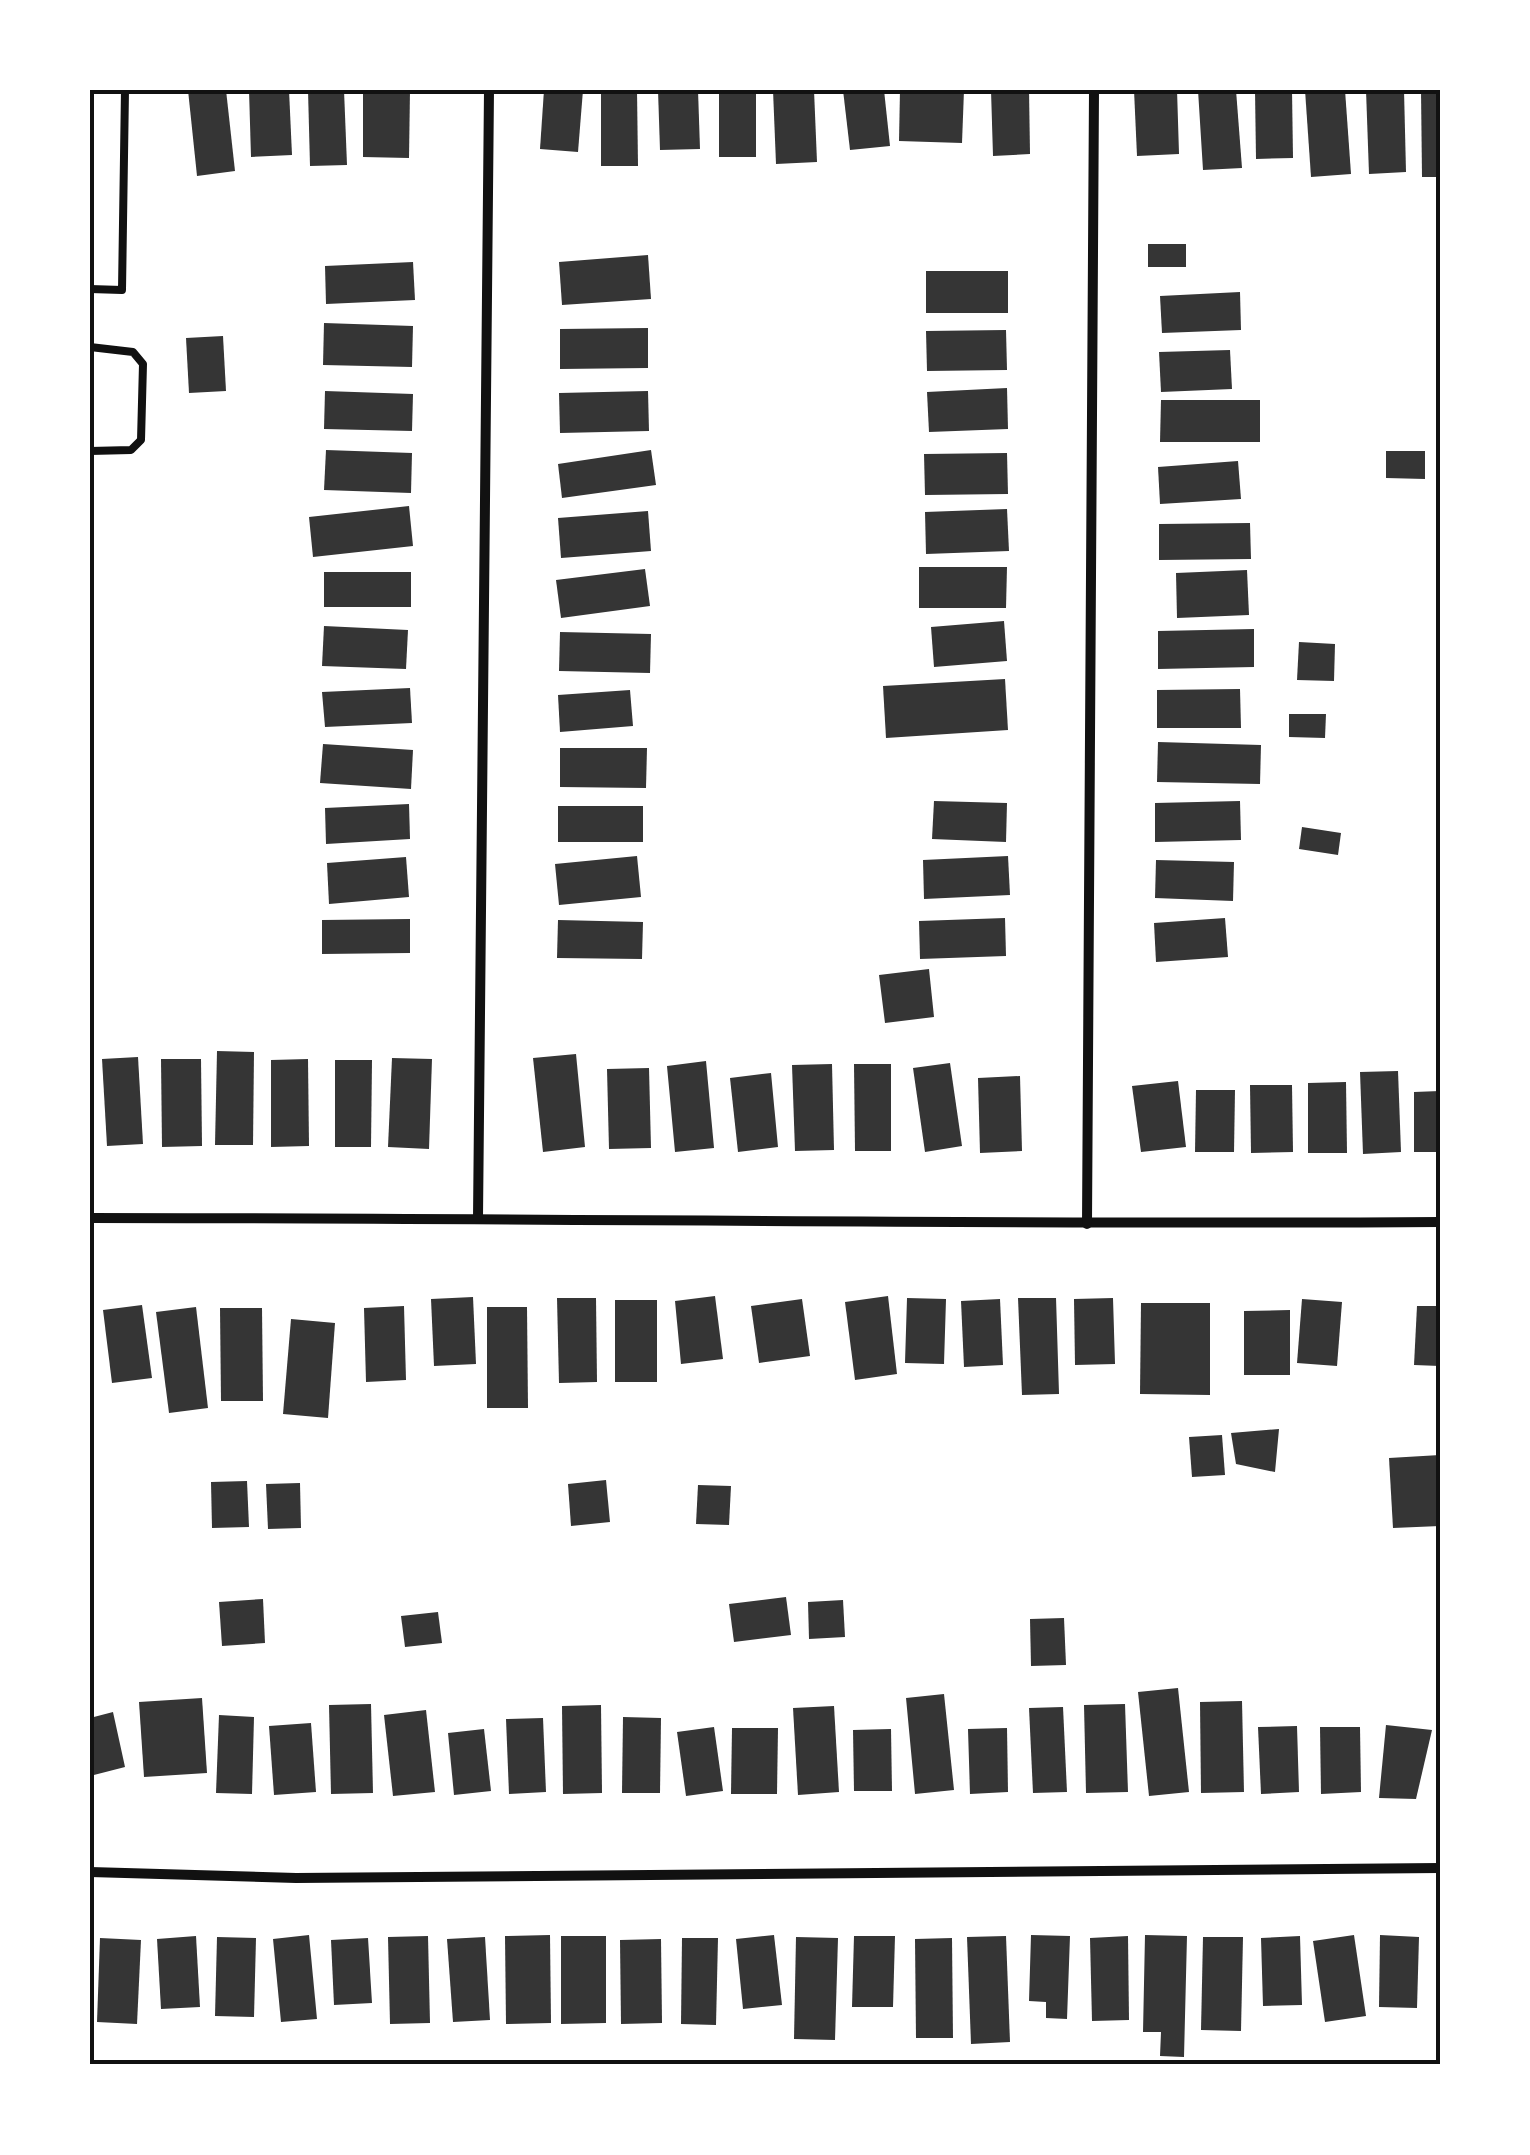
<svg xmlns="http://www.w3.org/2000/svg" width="1530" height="2155" font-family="'Asap Condensed',sans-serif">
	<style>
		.building { fill: #353535 }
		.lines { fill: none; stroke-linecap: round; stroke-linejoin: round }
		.service { stroke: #111; stroke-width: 8 }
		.minor { stroke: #111; stroke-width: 10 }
		.neatline { fill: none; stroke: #111; stroke-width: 4 }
	</style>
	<rect width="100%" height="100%" fill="#fff"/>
	<g class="building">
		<polygon points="188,90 226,90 235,171 197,176"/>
		<polygon points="249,90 289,90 292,155 251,157"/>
		<polygon points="308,90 344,90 347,165 310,166"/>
		<polygon points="363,90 410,90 409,158 363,157"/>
		<polygon points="544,90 583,90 578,152 540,149"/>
		<polygon points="601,90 637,90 638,166 601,166"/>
		<polygon points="658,90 698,90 700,149 660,150"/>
		<rect x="719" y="90" width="37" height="67"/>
		<polygon points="773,90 814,90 817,162 776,164"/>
		<polygon points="843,90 884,90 890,146 850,150"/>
		<polygon points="900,90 964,90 962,143 899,141"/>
		<polygon points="991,90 1029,90 1030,154 993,156"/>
		<polygon points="1134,90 1177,90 1179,154 1137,156"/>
		<polygon points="1198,90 1236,90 1242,168 1203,170"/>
		<polygon points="1255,90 1292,90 1293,158 1256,159"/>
		<polygon points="1305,90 1345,90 1351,174 1311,177"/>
		<polygon points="1366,90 1404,90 1406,172 1369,174"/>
		<polygon points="1421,90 1440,90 1440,177 1422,177"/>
		<rect x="1148" y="244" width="38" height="23"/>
		<polygon points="648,255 651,299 562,305 559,262"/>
		<polygon points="413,262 415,300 326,304 325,266"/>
		<rect x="926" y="271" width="82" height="42"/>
		<polygon points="1240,292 1241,330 1162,333 1160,296"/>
		<polygon points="324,323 413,326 412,367 323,365"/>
		<polygon points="648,328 648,368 560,369 560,329"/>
		<polygon points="1006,330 1007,370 927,371 926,331"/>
		<polygon points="223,336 226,391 189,393 186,338"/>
		<polygon points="1230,350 1232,389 1161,392 1159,352"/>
		<polygon points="1007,388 1008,429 929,432 927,392"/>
		<polygon points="325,391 413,394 412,431 324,429"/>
		<polygon points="648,391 649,431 560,433 559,393"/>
		<polygon points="1161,400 1260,400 1260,442 1160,442"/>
		<polygon points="326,450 412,453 411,493 324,490"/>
		<polygon points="651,450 656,485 562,498 558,464"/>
		<polygon points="1386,451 1425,451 1425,479 1386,478"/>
		<polygon points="1007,453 1008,494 925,495 924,454"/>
		<polygon points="1238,461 1241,499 1160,504 1158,467"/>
		<polygon points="409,506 413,546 313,557 309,517"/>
		<polygon points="1007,509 1009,551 926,554 925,512"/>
		<polygon points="648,511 651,551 561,558 558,518"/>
		<polygon points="1250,523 1251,559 1159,560 1159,524"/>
		<polygon points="919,567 1007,567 1006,608 919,608"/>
		<polygon points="645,569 650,606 561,618 556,580"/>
		<polygon points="1247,570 1249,615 1177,618 1176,573"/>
		<rect x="324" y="572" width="87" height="35"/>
		<polygon points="1004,621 1007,661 934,667 931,627"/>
		<polygon points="324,626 408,630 406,669 322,666"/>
		<polygon points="1254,629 1254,667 1158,669 1158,631"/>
		<polygon points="560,632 651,634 650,673 559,671"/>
		<polygon points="1299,642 1335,644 1334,681 1297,680"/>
		<polygon points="1005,679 1008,730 886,738 883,686"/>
		<polygon points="410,688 412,723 325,727 322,692"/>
		<polygon points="1240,689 1241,728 1157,728 1157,690"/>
		<polygon points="630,690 633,726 560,732 558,695"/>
		<polygon points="1289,714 1326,714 1325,738 1289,737"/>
		<polygon points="1158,742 1261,745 1260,784 1157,782"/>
		<polygon points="323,744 413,750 411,789 320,783"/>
		<polygon points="560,748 647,748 646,788 560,787"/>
		<polygon points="934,801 1007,803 1006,842 932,839"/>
		<polygon points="1240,801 1241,840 1155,842 1155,803"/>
		<polygon points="409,804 410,839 326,844 325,808"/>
		<rect x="558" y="806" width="85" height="36"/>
		<polygon points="1302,827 1341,833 1338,855 1299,849"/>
		<polygon points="637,856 641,897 559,905 555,864"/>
		<polygon points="1008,856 1010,895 924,899 923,860"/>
		<polygon points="406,857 409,897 329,904 327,863"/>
		<polygon points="1156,860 1234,862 1233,901 1155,898"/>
		<polygon points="1005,918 1006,956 920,959 919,921"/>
		<polygon points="1225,918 1228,957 1156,962 1154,923"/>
		<polygon points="410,919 410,953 322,954 322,920"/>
		<polygon points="558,920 643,922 642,959 557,958"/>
		<polygon points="929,969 934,1017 885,1023 879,975"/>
		<polygon points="217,1051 254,1052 253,1145 215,1145"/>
		<polygon points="576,1054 585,1147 543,1152 533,1058"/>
		<polygon points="138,1057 143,1144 107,1146 102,1059"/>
		<polygon points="392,1058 432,1059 429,1149 388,1147"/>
		<polygon points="161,1059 201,1059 202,1146 162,1147"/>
		<polygon points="308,1059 309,1146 271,1147 271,1060"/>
		<polygon points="335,1060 372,1060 371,1147 335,1147"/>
		<polygon points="706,1061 714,1148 675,1152 667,1066"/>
		<polygon points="950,1063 962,1146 925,1152 913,1068"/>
		<polygon points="832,1064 834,1150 795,1151 792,1065"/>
		<polygon points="854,1064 891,1064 891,1151 855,1151"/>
		<polygon points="649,1068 651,1148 609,1149 607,1069"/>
		<polygon points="1398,1071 1401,1152 1363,1154 1360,1072"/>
		<polygon points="771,1073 778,1147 738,1152 730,1078"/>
		<polygon points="1020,1076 1022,1151 980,1153 978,1078"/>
		<polygon points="1178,1081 1186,1147 1141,1152 1132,1086"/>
		<polygon points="1346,1082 1347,1153 1308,1153 1308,1083"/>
		<polygon points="1250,1085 1292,1085 1293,1152 1251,1153"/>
		<polygon points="1196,1090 1235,1090 1234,1152 1195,1152"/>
		<polygon points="1440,1091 1440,1152 1414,1152 1414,1092"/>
		<polygon points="715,1296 723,1359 681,1364 675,1301"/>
		<polygon points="888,1296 897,1374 855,1380 845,1302"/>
		<polygon points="473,1297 476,1364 434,1366 431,1299"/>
		<polygon points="557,1298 596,1298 597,1382 559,1383"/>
		<polygon points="907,1298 946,1299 944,1364 905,1363"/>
		<polygon points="1018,1298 1056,1298 1059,1394 1022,1395"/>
		<polygon points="1113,1298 1115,1364 1075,1365 1074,1299"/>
		<polygon points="802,1299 810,1356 759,1363 751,1306"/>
		<polygon points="1000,1299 1003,1365 964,1367 961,1301"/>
		<polygon points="1302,1299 1342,1302 1337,1366 1297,1363"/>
		<rect x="615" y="1300" width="42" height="82"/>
		<polygon points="1141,1303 1210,1303 1210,1395 1140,1394"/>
		<polygon points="142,1305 152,1378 112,1383 103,1310"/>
		<polygon points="404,1306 406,1380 366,1382 364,1308"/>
		<polygon points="1417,1306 1440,1306 1440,1366 1414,1365"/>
		<polygon points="196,1307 208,1408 169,1413 156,1312"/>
		<polygon points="487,1307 527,1307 528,1408 487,1408"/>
		<polygon points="220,1308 262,1308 263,1401 221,1401"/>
		<polygon points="1290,1310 1290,1375 1244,1375 1244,1311"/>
		<polygon points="291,1319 335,1323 328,1418 283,1414"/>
		<polygon points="1279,1429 1275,1472 1236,1464 1231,1433"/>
		<polygon points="1222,1435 1225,1475 1192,1477 1189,1437"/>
		<polygon points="1440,1455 1440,1526 1393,1528 1389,1458"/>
		<polygon points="606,1480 610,1522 571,1526 568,1484"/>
		<polygon points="247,1481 249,1527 212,1528 211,1482"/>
		<polygon points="300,1483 301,1528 268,1529 266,1484"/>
		<polygon points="698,1485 731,1486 729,1525 696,1524"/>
		<polygon points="786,1597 791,1635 734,1642 729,1604"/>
		<polygon points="263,1599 265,1643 222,1646 219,1602"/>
		<polygon points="843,1600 845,1637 809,1639 808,1602"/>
		<polygon points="438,1612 442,1643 405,1647 401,1616"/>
		<polygon points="1064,1618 1066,1665 1031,1666 1030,1619"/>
		<polygon points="1178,1688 1189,1792 1149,1796 1138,1692"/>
		<polygon points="944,1694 954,1790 915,1794 906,1698"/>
		<polygon points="202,1698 207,1773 144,1777 139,1702"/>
		<polygon points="1242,1701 1244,1792 1201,1793 1200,1702"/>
		<polygon points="371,1704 373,1793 331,1794 329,1705"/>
		<polygon points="1125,1704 1128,1792 1086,1793 1084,1705"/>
		<polygon points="601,1705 602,1793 563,1794 562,1706"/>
		<polygon points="834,1706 839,1792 798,1795 793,1708"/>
		<polygon points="1063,1707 1067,1792 1033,1793 1029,1708"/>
		<polygon points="426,1710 435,1792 393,1796 384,1715"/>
		<polygon points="113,1712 125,1767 90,1776 90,1718"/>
		<polygon points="219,1715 254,1717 252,1794 216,1793"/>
		<polygon points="623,1717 661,1718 660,1793 622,1793"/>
		<polygon points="543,1718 546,1792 509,1794 506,1719"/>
		<polygon points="311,1723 316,1792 274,1795 269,1726"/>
		<polygon points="1386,1725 1432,1730 1416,1799 1379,1798"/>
		<polygon points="1297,1726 1299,1792 1261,1794 1258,1727"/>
		<polygon points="714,1727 723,1791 686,1796 677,1732"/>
		<polygon points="1320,1727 1360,1727 1361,1792 1321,1794"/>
		<polygon points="732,1728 778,1728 777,1794 731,1794"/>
		<polygon points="1007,1728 1008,1792 970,1794 968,1729"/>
		<polygon points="484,1729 491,1791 454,1795 448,1733"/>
		<polygon points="891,1729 892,1791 854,1791 853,1730"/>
		<polygon points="309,1935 317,2019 281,2022 273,1939"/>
		<polygon points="550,1935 551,2023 506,2024 505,1936"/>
		<polygon points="774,1935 782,2005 743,2009 736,1939"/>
		<polygon points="1031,1935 1070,1936 1067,2019 1046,2018 1046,2002 1029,2001"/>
		<polygon points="1145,1935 1187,1936 1184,2057 1160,2056 1161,2032 1143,2032"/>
		<polygon points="1354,1935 1366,2016 1325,2022 1313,1941"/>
		<polygon points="1380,1935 1419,1937 1417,2008 1379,2007"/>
		<polygon points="196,1936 200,2007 161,2009 157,1939"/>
		<polygon points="428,1936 430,2023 390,2024 388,1937"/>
		<polygon points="561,1936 606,1936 606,2023 561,2024"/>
		<polygon points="854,1936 895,1936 893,2007 852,2007"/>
		<polygon points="1006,1936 1010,2042 971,2044 967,1937"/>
		<polygon points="1128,1936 1129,2020 1092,2021 1090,1938"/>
		<polygon points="1300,1936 1302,2005 1263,2006 1261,1938"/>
		<polygon points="217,1937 256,1938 254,2017 215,2016"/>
		<polygon points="485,1937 490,2020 453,2022 447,1939"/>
		<polygon points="796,1937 838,1938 835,2040 794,2039"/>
		<polygon points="1203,1937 1243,1937 1241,2031 1201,2030"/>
		<polygon points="100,1938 141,1940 137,2024 97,2022"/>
		<polygon points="368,1938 372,2003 334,2005 331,1940"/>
		<polygon points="682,1938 718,1938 716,2025 681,2024"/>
		<polygon points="952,1938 953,2038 916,2038 915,1939"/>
		<polygon points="661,1939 662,2023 621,2024 620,1940"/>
	</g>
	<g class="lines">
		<g class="service">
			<polyline points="90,289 122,290 125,90"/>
			<polyline points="90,347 133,352 143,364 141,440 131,450 90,451"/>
		</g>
		<g class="minor">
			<path d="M90,1218C540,1218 990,1225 1440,1222"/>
			<polyline points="478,1218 489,90"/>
			<polyline points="1087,1224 1094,90"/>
			<polyline points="90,1872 296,1878 1440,1868"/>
		</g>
	</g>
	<rect width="1530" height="2155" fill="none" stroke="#ffffff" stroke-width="185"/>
	<rect x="92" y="92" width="1346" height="1970" class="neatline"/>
</svg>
